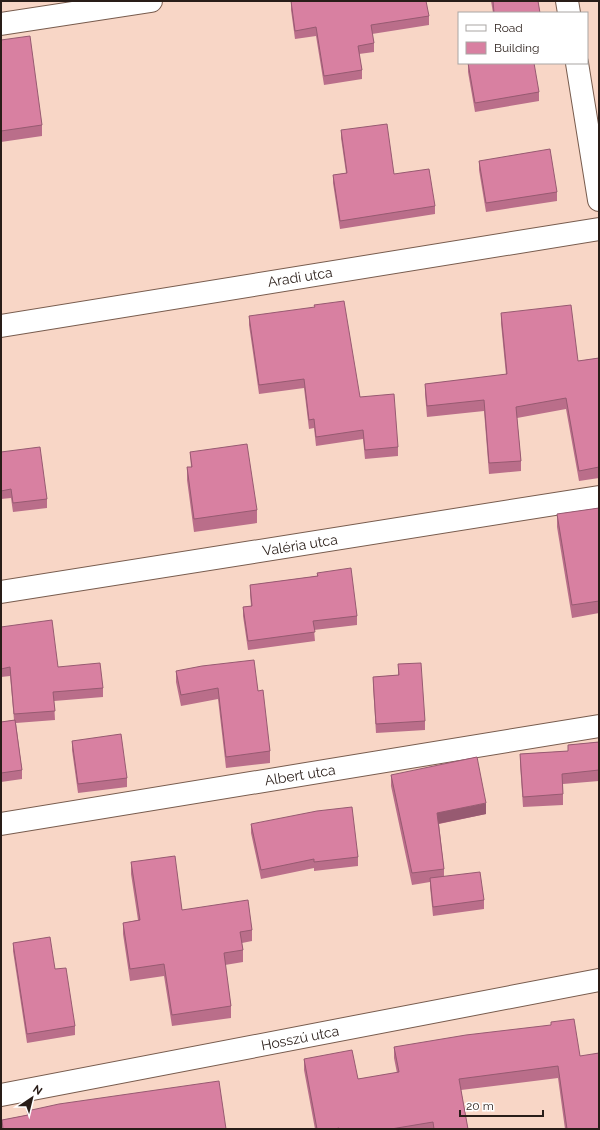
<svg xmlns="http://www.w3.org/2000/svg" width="600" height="1130" font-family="Raleway,sans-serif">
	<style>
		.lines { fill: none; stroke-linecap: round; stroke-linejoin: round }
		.minor-casing { stroke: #785c4e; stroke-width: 24 }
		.minor { stroke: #fff; stroke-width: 22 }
		.wall { fill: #ba6e8a }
		.shaded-wall { fill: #975a71 }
		.building { fill: #d880a1; stroke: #975a71 }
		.labels { text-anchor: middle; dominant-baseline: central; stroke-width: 3; stroke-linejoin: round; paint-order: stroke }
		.street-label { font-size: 14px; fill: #291d18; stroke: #fff }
	</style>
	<rect width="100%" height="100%" fill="#f8d6c6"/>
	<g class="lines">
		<defs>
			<g id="minor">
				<polyline points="567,1 569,13"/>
				<polyline points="1,24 151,1"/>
				<polyline points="577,63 599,200"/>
				<polyline points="1,326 599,229"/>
				<polyline points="1,592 599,497"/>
				<polyline points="1,824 599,726"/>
				<polyline points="1,1095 599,980"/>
			</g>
		</defs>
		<use href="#minor" class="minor-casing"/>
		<use href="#minor" class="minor"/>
	</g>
	<g class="wall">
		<polygon points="291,1 333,2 429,16 429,25 372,34 374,43 374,52 359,54 362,70 362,79 324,85 316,36 295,39 291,10"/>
		<polygon points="491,1 538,1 540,13 493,13"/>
		<polygon points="1,40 42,125 42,136 1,142"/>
		<polygon points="468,63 539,92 539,101 475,112 468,72"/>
		<polygon points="341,130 394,174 435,206 435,214 340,229 333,183 333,175 346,173 341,138"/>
		<polygon points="479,161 557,192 557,201 486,212 479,170"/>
		<polygon points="501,313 578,361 599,358 599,478 579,481 566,409 517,418 521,461 521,471 489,474 484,411 427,417 425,394 425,384 506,375 501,323"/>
		<polygon points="249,316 360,397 398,447 398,456 365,459 363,439 316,446 314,428 309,429 304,388 259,394 249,325"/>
		<polygon points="1,452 47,499 47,508 13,512 11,498 1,499"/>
		<polygon points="190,452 257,510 257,523 194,532 187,480 187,467 191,467"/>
		<polygon points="599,508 599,613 572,618 557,527 557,514"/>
		<polygon points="317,573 357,616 357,625 314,630 315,641 248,650 243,616 243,607 251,606 250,594 250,585 317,576"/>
		<polygon points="1,627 58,667 103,688 103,697 54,701 55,720 16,723 22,770 22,779 1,782 1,722 14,720 10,676 1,677"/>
		<polygon points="398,664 425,721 425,730 376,733 373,686 373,677 398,675"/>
		<polygon points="176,671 258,691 270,751 270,763 226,768 218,699 181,706 176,682"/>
		<polygon points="72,741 127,778 127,787 78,793 72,750"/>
		<polygon points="599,742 599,781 563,784 563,805 523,807 520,764 520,754 568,751 568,745"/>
		<polygon points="391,775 486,814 439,824 444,869 444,876 484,900 484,909 433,916 430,887 430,882 412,885 391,786"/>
		<polygon points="251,824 358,857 358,866 314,871 314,868 261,879 251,833"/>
		<polygon points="131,862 182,910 252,930 252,941 242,943 243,950 243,962 225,965 231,1006 231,1018 172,1026 164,976 130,981 123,934 123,923 138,920 131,874"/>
		<polygon points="13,943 55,969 75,1026 75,1035 27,1043 13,951"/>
		<polygon points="394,1047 580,1056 599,1129 565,1129 558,1078 461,1090 468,1129 315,1129 304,1070 304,1059 358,1079 397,1073 394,1058"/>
		<polygon points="27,1111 226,1129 2,1129 2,1120 27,1115"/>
	</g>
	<polygon class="shaded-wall" points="486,803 486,814 437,824 437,813"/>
	<g class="building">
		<polygon points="291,1 426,1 429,16 371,25 374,43 358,46 362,70 324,76 316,27 295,31"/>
		<polygon points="493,1 538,1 540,13 494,13"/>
		<polygon points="30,36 42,125 1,131 1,40"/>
		<polygon points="468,63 534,63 539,92 475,103"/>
		<polygon points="387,124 394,174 429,169 435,206 340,221 333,175 347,173 341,130"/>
		<polygon points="550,149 557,192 486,203 479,161"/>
		<polygon points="344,301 360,397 394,394 398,447 365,450 363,430 316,437 314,419 309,420 304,379 259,385 249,316 315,307 314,305"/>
		<polygon points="571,305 578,361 599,358 599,467 579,471 566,398 516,407 521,461 489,463 484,400 427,406 425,384 507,374 501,313"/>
		<polygon points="247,444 257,510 194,519 187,467 192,467 190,452"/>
		<polygon points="40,447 47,499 13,503 11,489 1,491 1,452"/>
		<polygon points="599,508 599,601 572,605 557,514"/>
		<polygon points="351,568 357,616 313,621 315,632 248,641 243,607 252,606 250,585 318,576 317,573"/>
		<polygon points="52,620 58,667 100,663 103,688 53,692 55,711 14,714 10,667 1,669 1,627"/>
		<polygon points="254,660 258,691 263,690 270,751 226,757 218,688 181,695 176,671 202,666"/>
		<polygon points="421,663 425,721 376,724 373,677 399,675 398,664"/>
		<polygon points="15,720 22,770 1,773 1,722"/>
		<polygon points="121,734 127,778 78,784 72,741"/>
		<polygon points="599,742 599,770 562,774 563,794 523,797 520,754 568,751 568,745"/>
		<polygon points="477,757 486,803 437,813 444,869 412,873 391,775"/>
		<polygon points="352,807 358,857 314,862 314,859 261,870 251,824 317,811"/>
		<polygon points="175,856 182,910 248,900 252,930 240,932 243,950 224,953 231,1006 172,1015 164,964 130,969 123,923 140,920 131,862"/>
		<polygon points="480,872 484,900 433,907 430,878"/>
		<polygon points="50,937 55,969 66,968 75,1026 27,1034 13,943"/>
		<polygon points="574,1019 580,1056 599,1053 599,1129 567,1129 558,1066 459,1079 468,1129 434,1129 433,1122 391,1129 339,1129 339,1128 335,1129 317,1129 304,1059 352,1050 358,1079 399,1072 394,1047 466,1035 551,1025 551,1022"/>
		<polygon points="219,1081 226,1129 3,1129 2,1120 28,1115 27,1111 59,1104"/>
	</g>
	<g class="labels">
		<g class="street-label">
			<text transform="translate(300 277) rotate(-9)">Aradi utca</text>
			<text transform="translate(300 545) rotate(-9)">Valéria utca</text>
			<text transform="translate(300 775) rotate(-9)">Albert utca</text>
			<text transform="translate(300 1038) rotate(-11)">Hosszú utca</text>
		</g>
	</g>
	<rect width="600" height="1130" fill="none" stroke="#291d18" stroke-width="4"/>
	<rect x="458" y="12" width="130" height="52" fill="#ffffff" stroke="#a9a5a3"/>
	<rect x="466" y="25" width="20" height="6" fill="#ffffff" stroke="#a9a5a3"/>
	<text x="494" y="32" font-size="12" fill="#291d18">Road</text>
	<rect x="466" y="42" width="20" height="12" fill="#d880a1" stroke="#a9a5a3"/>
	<text x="494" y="52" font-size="12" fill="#291d18">Building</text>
	<g transform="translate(32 1098) rotate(35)" stroke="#ffffff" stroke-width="3" paint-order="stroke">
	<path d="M0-3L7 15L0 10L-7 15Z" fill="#291d18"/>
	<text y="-6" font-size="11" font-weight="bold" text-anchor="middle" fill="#291d18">N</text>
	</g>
	<path d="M460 1110v6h83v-6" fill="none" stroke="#291d18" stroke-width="2"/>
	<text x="466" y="1110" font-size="12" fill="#291d18" stroke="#ffffff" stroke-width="3" paint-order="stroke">20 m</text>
</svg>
